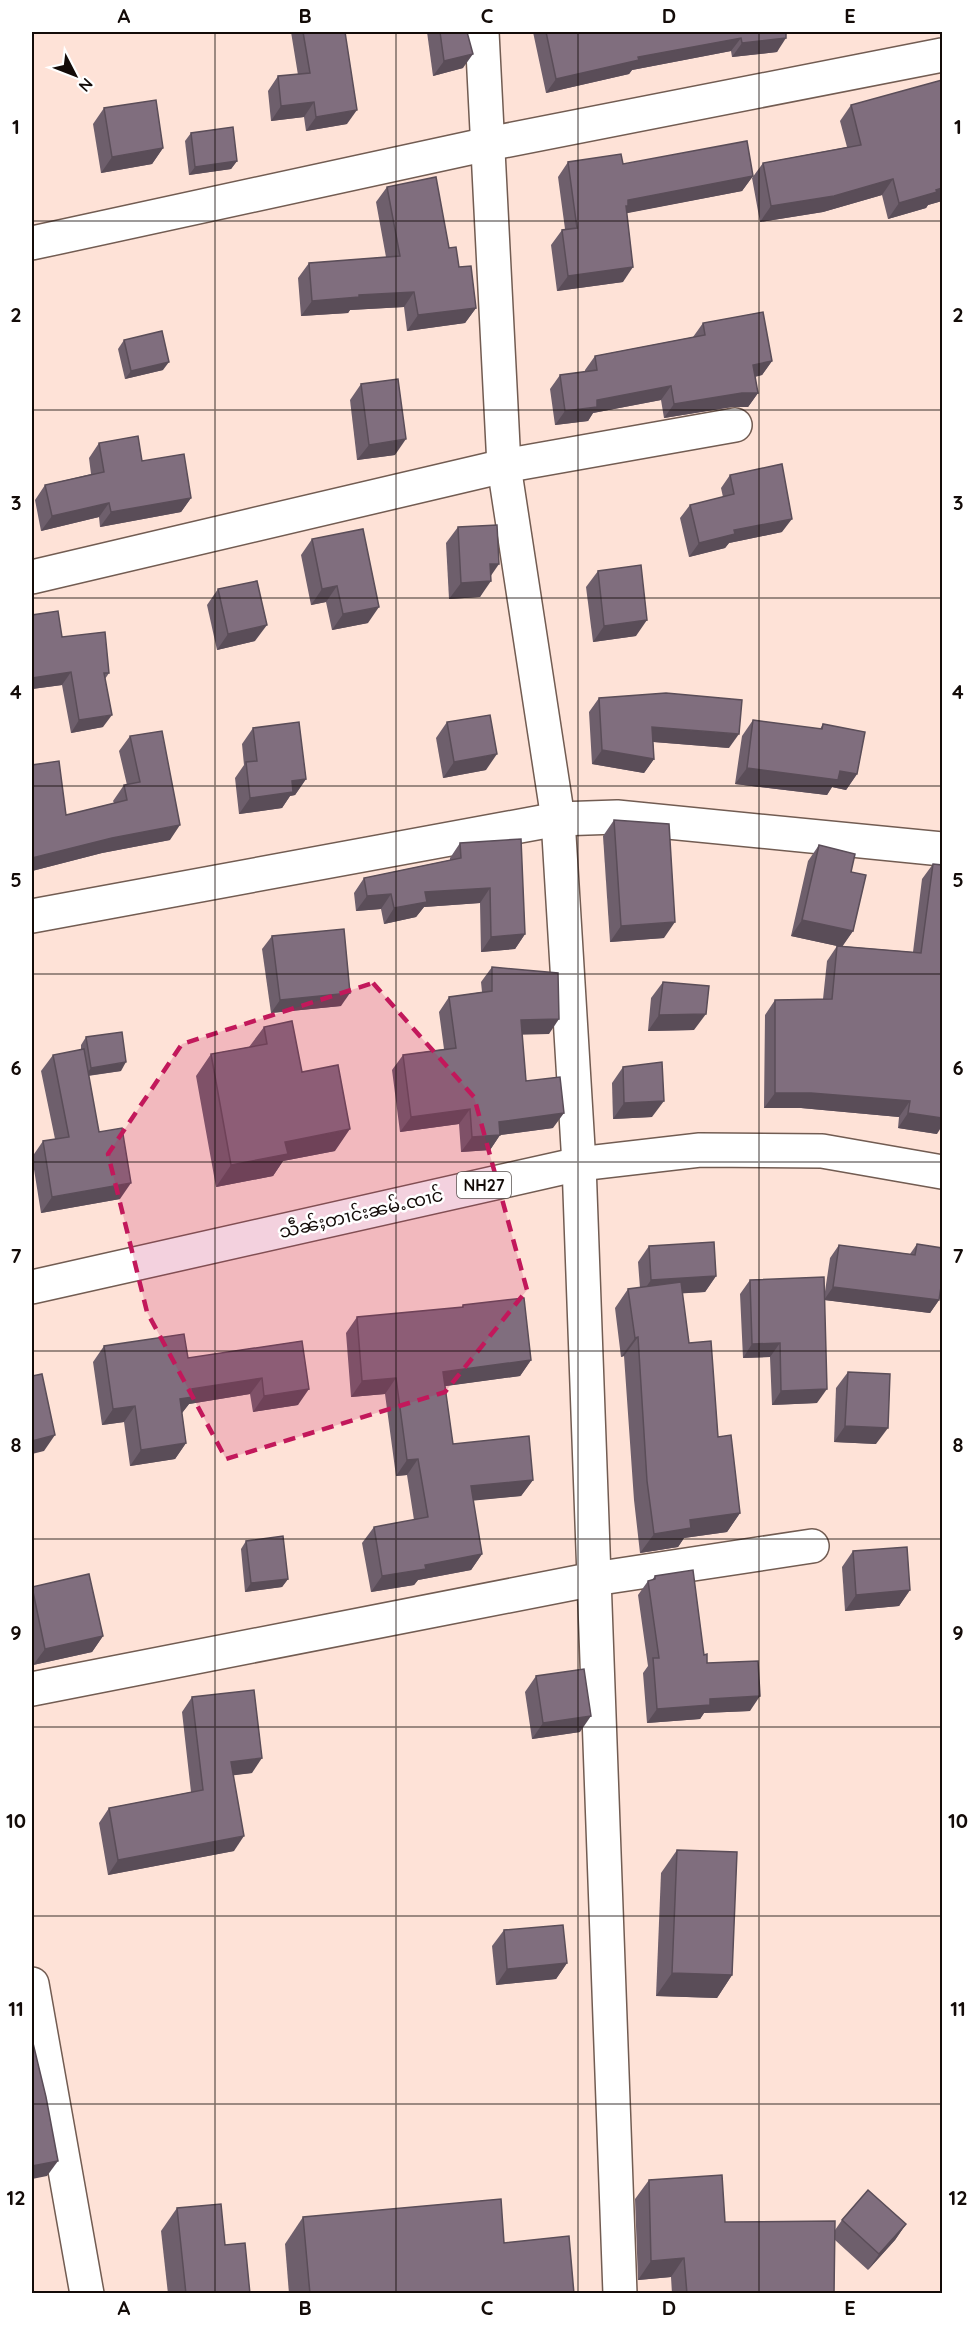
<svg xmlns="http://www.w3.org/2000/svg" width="974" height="2325" font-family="Quicksand,'Noto Sans Myanmar',sans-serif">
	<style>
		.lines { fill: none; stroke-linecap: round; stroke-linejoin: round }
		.street-casing { stroke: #725c52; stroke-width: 36 }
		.highway-casing { stroke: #725c52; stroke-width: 36 }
		.street { stroke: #fff; stroke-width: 33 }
		.highway { stroke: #fff; stroke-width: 33 }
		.wall { fill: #6e5f6c }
		.shaded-wall { fill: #5a4d58 }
		.building { fill: #806e7e; stroke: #5a4d58; stroke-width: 1.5 }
		.marked { fill: #c2185b; fill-opacity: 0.2; stroke: #c2185b; stroke-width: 4.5; stroke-dasharray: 12 8; stroke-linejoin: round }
		.grid { fill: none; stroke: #130b08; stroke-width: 1.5; stroke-opacity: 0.55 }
		.labels { text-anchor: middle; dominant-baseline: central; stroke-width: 5; stroke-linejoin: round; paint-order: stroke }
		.shield { fill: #fff; stroke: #5a5452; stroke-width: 1.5 }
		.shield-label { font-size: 16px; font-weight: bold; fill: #130b08 }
		.street-label { font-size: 18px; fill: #130b08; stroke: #fff }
		.neatline { fill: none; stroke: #130b08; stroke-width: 2 }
		.grid-label { font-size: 20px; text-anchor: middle; font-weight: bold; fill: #130b08 }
	</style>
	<rect width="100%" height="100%" fill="#fee2d7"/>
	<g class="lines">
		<defs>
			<g id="street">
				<polyline points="482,32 504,466 558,819 579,1164 620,2294"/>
				<polyline points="32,243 488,144 942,55"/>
				<polyline points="32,577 504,466 735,425"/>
				<polyline points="32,916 558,819 617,817 942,849"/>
				<polyline points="32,1689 594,1579 812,1546"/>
				<polyline points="32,1984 87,2294"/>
			</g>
			<polyline id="highway" points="32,1287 579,1164 700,1150 822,1151 942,1172"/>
		</defs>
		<use href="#street" class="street-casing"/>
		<use href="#highway" class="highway-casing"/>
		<use href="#street" class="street"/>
		<use href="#highway" class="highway"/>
	</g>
	<g class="wall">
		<polygon points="291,32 345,32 347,124 306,131 304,117 271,121 268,91 278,76 298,75"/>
		<polygon points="427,32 467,32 463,68 433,76"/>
		<polygon points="533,32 786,32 777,52 732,57 731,51 632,70 629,74 546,93"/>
		<polygon points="942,79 942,201 928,205 926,208 888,219 882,195 823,212 760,222 752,178 763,163 847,147 840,121 851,105 942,81"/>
		<polygon points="104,108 163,148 152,164 101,173 93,124"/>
		<polygon points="191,133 237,161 231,169 189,175 185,141"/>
		<polygon points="568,162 623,164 753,176 742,191 626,213 623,282 557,291 551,245 562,230 565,229 558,177"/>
		<polygon points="387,187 449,248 459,267 476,308 465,323 407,331 404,307 350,310 348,313 301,316 298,278 309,263 386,257 376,202"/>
		<polygon points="703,323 772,361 762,375 755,377 758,393 748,407 732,407 664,418 661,400 593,413 588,421 555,425 550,389 560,375 585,372 585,370 595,356 693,337"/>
		<polygon points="124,340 163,370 125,379 118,349"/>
		<polygon points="361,384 395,455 357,460 350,400"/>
		<polygon points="99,443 142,461 191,498 181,512 100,527 99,517 41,531 35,500 45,485 91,474 89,458"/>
		<polygon points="730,475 782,532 729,543 725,548 689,557 680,518 690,505 723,497 721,488"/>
		<polygon points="458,527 491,575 480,597 449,599 446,543"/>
		<polygon points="312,539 368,623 332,630 326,602 311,605 301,555"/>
		<polygon points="598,571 636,636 593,642 586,587"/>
		<polygon points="218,589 255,641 217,650 207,605"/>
		<polygon points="32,615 109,673 105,679 103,727 71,733 62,685 32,689"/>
		<polygon points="599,698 729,748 653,742 654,759 644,773 592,764 589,712"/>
		<polygon points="753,720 820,729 823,724 857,774 846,790 832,787 827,795 735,784 742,736"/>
		<polygon points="447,722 486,770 443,778 436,738"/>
		<polygon points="253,728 306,779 295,795 290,796 282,808 239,814 235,778 244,765 242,744"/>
		<polygon points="130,736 170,840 102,853 32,871 66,815 114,803 113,801 124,785 127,785 119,751"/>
		<polygon points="614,820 664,938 610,942 603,836"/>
		<polygon points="460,843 525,934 515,949 481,952 480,903 424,907 416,917 384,924 381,909 356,911 354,893 364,878 450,860 450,858"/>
		<polygon points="819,845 851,872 853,931 842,946 913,952 922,879 933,864 937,1134 898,1128 899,1117 801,1108 764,1108 765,1015 775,1000 823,999 827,961 837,946 791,936 808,861"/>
		<polygon points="272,936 341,1006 271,1013 262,949"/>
		<polygon points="492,967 549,1034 522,1034 526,1081 553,1128 500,1135 490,1150 461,1152 459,1124 400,1132 392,1070 403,1055 444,1049 439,1012 449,997 482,992 481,982"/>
		<polygon points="663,982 694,1030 648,1031 651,998"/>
		<polygon points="264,1027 302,1072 335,1151 283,1161 273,1176 216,1187 196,1076 211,1054 249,1047"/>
		<polygon points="86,1037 121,1071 88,1076 99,1132 120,1199 41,1213 32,1157 43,1141 55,1139 41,1071 53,1055 81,1050 81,1045"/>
		<polygon points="623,1067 652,1117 613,1119 612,1083"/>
		<polygon points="917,1244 939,1300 930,1313 825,1300 817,1403 772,1405 770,1357 743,1358 740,1294 750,1280 824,1298 830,1258 839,1245 910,1254"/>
		<polygon points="649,1246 716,1276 705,1292 682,1293 689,1343 740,1513 727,1532 684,1538 678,1547 640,1553 634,1500 624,1356 621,1357 615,1308 628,1289 640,1288 638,1262"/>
		<polygon points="463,1305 531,1360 520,1376 445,1386 453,1444 533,1480 521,1496 473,1500 482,1554 471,1570 418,1580 414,1585 371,1592 362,1543 374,1527 414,1520 407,1475 396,1476 385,1394 351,1397 346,1333 357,1317 461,1308"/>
		<polygon points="302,1341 298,1405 253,1412 250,1394 189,1404 182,1413 186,1443 175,1459 130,1466 124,1422 102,1425 93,1362 104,1346 188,1358"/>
		<polygon points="848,1372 876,1444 834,1442 836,1388"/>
		<polygon points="246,1541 288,1579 282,1587 245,1592 241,1549"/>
		<polygon points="853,1551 910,1590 899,1606 845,1611 842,1567"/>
		<polygon points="655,1576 704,1655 707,1663 750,1711 704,1713 700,1719 647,1723 643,1673 648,1666 638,1595 648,1581 652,1580"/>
		<polygon points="32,1587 103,1636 92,1652 33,1665 32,1656"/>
		<polygon points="536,1676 580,1732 532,1739 525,1692"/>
		<polygon points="192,1697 252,1773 233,1775 234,1851 108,1875 99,1823 109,1808 191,1792 182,1712"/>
		<polygon points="677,1850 732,1975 717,1998 656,1996 661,1873"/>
		<polygon points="504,1930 567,1963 556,1979 496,1985 492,1946"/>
		<polygon points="649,2180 725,2222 835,2230 842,2220 906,2224 895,2240 868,2270 835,2240 834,2294 672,2294 671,2277 638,2280 635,2199"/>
		<polygon points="177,2208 225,2245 250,2294 168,2294 161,2231"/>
		<polygon points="303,2217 504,2243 574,2294 289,2294 285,2244"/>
	</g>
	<g class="shaded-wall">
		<polygon points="741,38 731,51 632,70 629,74 546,93 556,79 638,57"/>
		<polygon points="786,38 777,52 732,57 742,43"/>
		<polygon points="473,54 463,68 433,76 444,61"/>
		<polygon points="314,102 304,117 271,121 281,106"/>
		<polygon points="357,110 347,124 306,131 316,117"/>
		<polygon points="163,148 152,164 101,173 112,157"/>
		<polygon points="237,161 231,169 189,175 195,167"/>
		<polygon points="753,176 742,191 623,214 628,200"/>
		<polygon points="893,179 882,195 823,212 760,222 771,206"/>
		<polygon points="942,188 942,201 928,205 926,208 888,219 899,203"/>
		<polygon points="633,267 623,282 557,291 568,276"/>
		<polygon points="414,292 404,307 350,310 348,313 301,316 312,301 359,295"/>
		<polygon points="476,308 465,323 407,331 418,315"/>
		<polygon points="772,361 762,375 743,379 753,365"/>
		<polygon points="169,362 163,370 125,379 131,371"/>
		<polygon points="671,386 661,400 593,413 588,421 555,425 565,411 597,400"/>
		<polygon points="742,393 758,393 748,407 732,407 664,418 674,404"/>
		<polygon points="406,439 395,455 357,460 369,445"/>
		<polygon points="191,498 181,512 100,527 111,512"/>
		<polygon points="109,503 99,517 41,531 52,516"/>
		<polygon points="792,519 782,532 729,543 725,548 689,557 699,543 734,530"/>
		<polygon points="490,564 499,564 488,580"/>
		<polygon points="491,581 480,597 449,599 461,583"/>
		<polygon points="337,586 326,602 311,605 322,589"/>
		<polygon points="379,607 368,623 332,630 343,614"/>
		<polygon points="647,620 636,636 593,642 604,626"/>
		<polygon points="267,625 255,641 217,650 228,634"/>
		<polygon points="71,672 62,685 32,689 32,678"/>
		<polygon points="112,715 103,727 71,733 79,720"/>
		<polygon points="652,727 739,734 729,748 642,741"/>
		<polygon points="602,750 654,759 644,773 592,764"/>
		<polygon points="497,754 486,770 443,778 454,762"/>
		<polygon points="747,768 840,771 857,774 846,790 832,787 827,795 735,784"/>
		<polygon points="306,779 295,795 290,796 282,808 239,814 250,798 292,781"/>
		<polygon points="180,825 170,840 102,853 32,871 32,858 112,838"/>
		<polygon points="490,888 480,903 424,907 416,917 384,924 394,908 425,892"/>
		<polygon points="391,894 381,909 356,911 367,896"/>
		<polygon points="802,920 853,931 842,947 791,936"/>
		<polygon points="675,922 664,938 610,942 621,926"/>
		<polygon points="525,934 515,949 481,952 491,937"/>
		<polygon points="350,993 341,1006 271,1013 280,1000"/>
		<polygon points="706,1014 694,1030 648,1031 659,1015"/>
		<polygon points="559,1019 549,1034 510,1035 521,1020"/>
		<polygon points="126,1062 121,1071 85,1076 91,1068"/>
		<polygon points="775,1093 811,1093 910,1101 899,1117 801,1108 764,1108"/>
		<polygon points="664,1101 652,1117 613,1119 624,1103"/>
		<polygon points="470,1109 459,1124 400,1132 411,1117"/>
		<polygon points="564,1113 553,1128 500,1135 490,1150 461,1152 472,1137 499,1122"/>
		<polygon points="908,1113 942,1118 942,1126 937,1134 898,1128"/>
		<polygon points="350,1129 335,1151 283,1161 273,1176 216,1187 231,1165 285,1142"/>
		<polygon points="131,1183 120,1199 41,1213 52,1197"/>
		<polygon points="716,1276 705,1292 640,1296 651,1280"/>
		<polygon points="833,1287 939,1300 930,1313 824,1300"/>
		<polygon points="638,1337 624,1356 621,1357 635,1338"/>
		<polygon points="780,1343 770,1357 743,1358 752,1344"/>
		<polygon points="531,1360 520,1376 432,1388 443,1372"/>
		<polygon points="262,1378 250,1394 189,1404 182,1413 180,1399 192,1389"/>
		<polygon points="396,1378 385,1394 351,1397 362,1381"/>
		<polygon points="309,1389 298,1405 253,1412 264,1396"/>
		<polygon points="827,1389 817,1403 772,1405 781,1391"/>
		<polygon points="135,1406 124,1422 102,1425 113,1409"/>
		<polygon points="845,1426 888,1428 876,1444 834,1442"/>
		<polygon points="55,1435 44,1451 32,1454 32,1441"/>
		<polygon points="186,1443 175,1459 130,1466 141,1450"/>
		<polygon points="418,1459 407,1475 396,1476 407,1460"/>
		<polygon points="533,1480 521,1496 460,1502 471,1486"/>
		<polygon points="740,1513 727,1532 684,1538 678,1547 640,1553 654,1534 690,1520"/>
		<polygon points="482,1554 471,1570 418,1580 414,1585 371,1592 382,1576 425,1565"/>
		<polygon points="288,1579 282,1587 245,1592 251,1583"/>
		<polygon points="910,1590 899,1606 845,1611 856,1595"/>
		<polygon points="103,1636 92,1652 33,1665 45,1649"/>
		<polygon points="760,1696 750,1711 704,1713 700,1719 647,1723 657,1709 710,1699"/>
		<polygon points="591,1716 580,1732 532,1739 543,1723"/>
		<polygon points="262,1758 252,1773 220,1777 231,1762"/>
		<polygon points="244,1836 234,1851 108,1875 118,1860"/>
		<polygon points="567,1963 556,1979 496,1985 507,1969"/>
		<polygon points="672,1973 732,1975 717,1998 656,1996"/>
		<polygon points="58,2161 47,2176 32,2179 32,2166"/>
		<polygon points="906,2224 895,2240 868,2270 879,2254"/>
		<polygon points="684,2258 671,2277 638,2280 651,2261"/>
	</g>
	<g class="building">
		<polygon points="303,32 345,32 357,110 316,117 314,102 281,106 278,76 310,73"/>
		<polygon points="440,32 467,32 473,54 444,61"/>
		<polygon points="546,32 786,32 786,38 742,43 741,38 638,57 639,60 556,79"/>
		<polygon points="942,80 942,188 936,190 937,192 899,203 893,179 834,196 771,206 763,163 861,145 851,105"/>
		<polygon points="156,100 163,148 112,157 104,108"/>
		<polygon points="233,127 237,161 195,167 191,133"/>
		<polygon points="747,141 753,176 628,200 628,206 626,206 633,267 568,276 562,230 577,228 568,162 621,154 623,164"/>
		<polygon points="436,177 449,248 456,247 459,267 471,266 476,308 418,315 414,292 359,295 359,297 312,301 309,263 400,256 387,187"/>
		<polygon points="763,312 772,361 753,365 758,393 742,393 674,404 671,386 597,400 597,407 565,411 560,375 597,370 595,356 705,335 703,323"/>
		<polygon points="162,331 169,362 131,371 124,340"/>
		<polygon points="398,379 406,439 369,445 361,384"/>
		<polygon points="138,436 142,461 184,454 191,498 111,512 109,503 52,516 45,485 104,472 99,443"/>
		<polygon points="782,464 792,519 734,530 735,534 699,543 690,505 734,494 730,475"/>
		<polygon points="497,525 499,564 490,564 491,581 461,583 458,527"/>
		<polygon points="363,529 379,607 343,614 337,586 322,589 312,539"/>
		<polygon points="641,565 647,620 604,626 598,571"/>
		<polygon points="257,581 267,625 228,634 218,589"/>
		<polygon points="58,611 62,637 105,632 109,673 104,673 112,715 79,720 71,672 32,678 32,615"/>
		<polygon points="666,693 742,700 739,734 652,727 654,759 602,750 599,698"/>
		<polygon points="490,715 497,754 454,762 447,722"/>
		<polygon points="753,720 822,729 823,724 865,732 857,774 840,771 838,780 747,768"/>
		<polygon points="299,722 306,779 292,781 293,792 250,798 246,762 257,761 253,728"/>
		<polygon points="162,731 180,825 112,838 32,858 32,765 59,761 66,815 127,800 124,785 140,782 130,736"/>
		<polygon points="614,820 669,824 675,922 621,926"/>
		<polygon points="521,839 525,934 491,937 490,888 425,892 427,902 394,908 391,894 367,896 364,878 461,858 460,843"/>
		<polygon points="819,845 855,854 851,872 866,875 853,931 802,920"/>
		<polygon points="933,864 942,865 942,1118 908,1113 910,1101 811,1093 775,1093 775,1000 832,999 837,946 921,953"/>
		<polygon points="344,929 350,993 280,1000 272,936"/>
		<polygon points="492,967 558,973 559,1019 521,1020 526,1081 560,1077 564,1113 499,1122 500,1135 472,1137 470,1109 411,1117 403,1055 456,1048 449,997 492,991"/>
		<polygon points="663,982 709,986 706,1014 659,1015"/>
		<polygon points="292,1021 302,1072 338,1065 350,1129 285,1142 288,1154 231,1165 211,1054 267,1044 264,1027"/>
		<polygon points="122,1032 126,1062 91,1068 86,1037"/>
		<polygon points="84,1049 99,1132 122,1128 131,1183 52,1197 43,1141 69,1137 53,1055"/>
		<polygon points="662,1062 664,1101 624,1103 623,1067"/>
		<polygon points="714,1242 716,1276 651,1280 649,1246"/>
		<polygon points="917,1244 942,1248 942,1280 939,1300 833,1287 839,1245 915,1255"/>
		<polygon points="824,1277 827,1389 781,1391 780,1343 752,1344 750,1280"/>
		<polygon points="681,1282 689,1343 711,1341 718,1437 731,1435 740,1513 690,1520 691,1528 654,1534 647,1481 638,1337 635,1338 628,1289"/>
		<polygon points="524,1298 531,1360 443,1372 453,1444 529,1436 533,1480 471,1486 482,1554 425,1565 426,1569 382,1576 374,1527 428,1517 418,1459 407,1460 396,1378 362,1381 357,1317 463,1307 463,1305"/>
		<polygon points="184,1334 188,1358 302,1341 309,1389 264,1396 262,1378 192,1389 193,1397 180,1399 186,1443 141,1450 135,1406 113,1409 104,1346"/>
		<polygon points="848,1372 890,1374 888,1428 845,1426"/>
		<polygon points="42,1374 55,1435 32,1441 32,1376"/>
		<polygon points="283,1536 288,1579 251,1583 246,1541"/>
		<polygon points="907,1547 910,1590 856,1595 853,1551"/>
		<polygon points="693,1570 704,1655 707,1654 707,1663 758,1661 760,1696 710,1699 710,1705 657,1709 653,1658 659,1658 648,1581 655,1579 655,1576"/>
		<polygon points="89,1574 103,1636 45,1649 32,1587"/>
		<polygon points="584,1669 591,1716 543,1723 536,1676"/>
		<polygon points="254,1690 262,1758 231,1762 244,1836 118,1860 109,1808 203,1790 192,1697"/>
		<polygon points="677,1850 737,1852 732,1975 672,1973"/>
		<polygon points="563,1925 567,1963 507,1969 504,1930"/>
		<polygon points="32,2039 46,2097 58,2161 32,2166"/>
		<polygon points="722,2175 725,2222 835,2221 834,2294 687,2294 684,2258 651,2261 649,2180"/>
		<polygon points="868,2190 906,2224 879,2254 842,2220"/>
		<polygon points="501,2199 504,2243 569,2236 574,2294 310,2294 303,2217"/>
		<polygon points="221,2204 225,2245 245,2243 250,2294 186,2294 177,2208"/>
	</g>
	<path class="marked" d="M373,983L474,1097L527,1290L445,1392L226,1459L147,1312L108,1154L182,1044Z"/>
	<path class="grid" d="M215,32V2294M396,32V2294M578,32V2294M759,32V2294M32,221H942M32,410H942M32,598H942M32,786H942M32,974H942M32,1162H942M32,1351H942M32,1539H942M32,1727H942M32,1916H942M32,2104H942"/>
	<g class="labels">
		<rect class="shield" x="457" y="1172" width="54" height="26" rx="4.5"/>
		<g class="shield-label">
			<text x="484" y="1185">NH27</text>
		</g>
		<g class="street-label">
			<text transform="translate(361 1213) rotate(-13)">သဵၼ်ႈတၢင်းၼမ်ႉၸၢင်</text>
		</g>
	</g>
	<rect width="974" height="2325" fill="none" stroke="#ffffff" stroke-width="66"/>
	<g transform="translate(75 75) rotate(132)" stroke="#ffffff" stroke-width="4.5" paint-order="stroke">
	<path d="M0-4.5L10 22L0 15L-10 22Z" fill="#130b08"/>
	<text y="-9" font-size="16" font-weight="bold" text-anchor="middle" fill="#130b08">N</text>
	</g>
	<rect x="33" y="33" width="908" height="2259" class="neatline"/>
	<g class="grid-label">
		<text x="124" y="23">A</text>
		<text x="305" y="23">B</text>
		<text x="487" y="23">C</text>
		<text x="669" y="23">D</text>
		<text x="850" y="23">E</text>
		<text x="16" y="134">1</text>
		<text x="958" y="134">1</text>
		<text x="16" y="322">2</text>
		<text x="958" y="322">2</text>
		<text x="16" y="510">3</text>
		<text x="958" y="510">3</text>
		<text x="16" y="699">4</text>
		<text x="958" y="699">4</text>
		<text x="16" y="887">5</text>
		<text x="958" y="887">5</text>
		<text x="16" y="1075">6</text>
		<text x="958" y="1075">6</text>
		<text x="16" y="1263">7</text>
		<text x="958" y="1263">7</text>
		<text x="16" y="1452">8</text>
		<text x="958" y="1452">8</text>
		<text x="16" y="1640">9</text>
		<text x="958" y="1640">9</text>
		<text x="16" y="1828">10</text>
		<text x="958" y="1828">10</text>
		<text x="16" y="2016">11</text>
		<text x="958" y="2016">11</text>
		<text x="16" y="2205">12</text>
		<text x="958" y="2205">12</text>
		<text x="124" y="2315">A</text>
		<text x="305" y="2315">B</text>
		<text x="487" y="2315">C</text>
		<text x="669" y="2315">D</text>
		<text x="850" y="2315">E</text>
	</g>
</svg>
